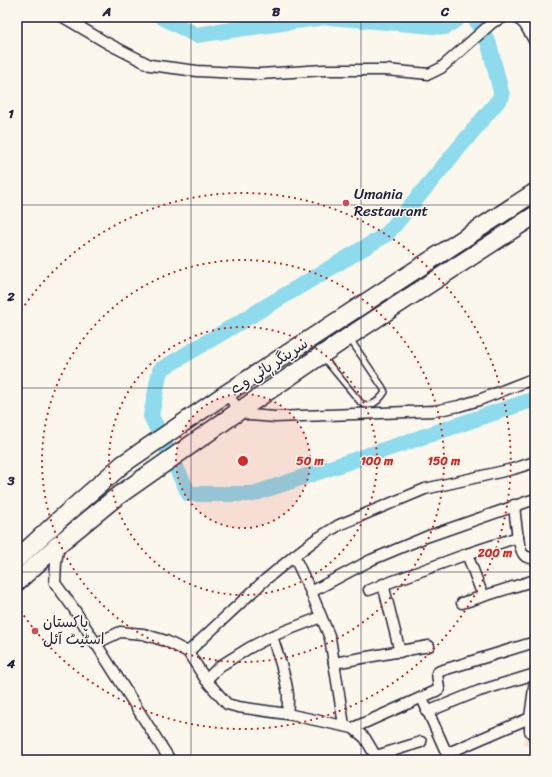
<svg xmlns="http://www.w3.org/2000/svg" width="552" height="777" font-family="Sriracha,'Playpen Sans Arabic',sans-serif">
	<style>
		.built { fill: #f8e4d8 }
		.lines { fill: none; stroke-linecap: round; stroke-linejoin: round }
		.river { stroke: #8ddbec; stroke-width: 16 }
		.service-casing { stroke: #22223b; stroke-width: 8 }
		.minor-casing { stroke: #22223b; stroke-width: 13 }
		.trunk-casing { stroke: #22223b; stroke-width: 20 }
		.service { stroke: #fbf7ec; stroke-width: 5 }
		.minor { stroke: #fbf7ec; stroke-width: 10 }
		.trunk { stroke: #fbf7ec; stroke-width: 17 }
		.grid { fill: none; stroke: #22223b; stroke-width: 1; stroke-opacity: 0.55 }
		.ring { fill: none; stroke: #d62828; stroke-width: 2; stroke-dasharray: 2 4 }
		.poi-dot { fill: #d1495b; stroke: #fbf7ec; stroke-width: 1.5 }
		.labels { text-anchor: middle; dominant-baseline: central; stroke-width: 3; stroke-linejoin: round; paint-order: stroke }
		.poi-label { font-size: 15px; fill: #22223b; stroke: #fbf7ec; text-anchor: start }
		.street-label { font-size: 15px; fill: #22223b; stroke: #fbf7ec }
		.centre { fill: #d62828; stroke: #fbf7ec; stroke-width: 2 }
		.ring-label { font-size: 12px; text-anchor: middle; font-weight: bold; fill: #d62828; stroke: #fbf7ec; stroke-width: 3; stroke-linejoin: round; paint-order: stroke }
		.neatline { fill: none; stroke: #22223b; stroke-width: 1.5 }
		.grid-label { font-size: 13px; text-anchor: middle; font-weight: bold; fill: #22223b }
	</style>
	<rect width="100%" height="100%" fill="#fbf7ec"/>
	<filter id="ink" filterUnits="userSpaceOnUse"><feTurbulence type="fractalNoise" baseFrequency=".025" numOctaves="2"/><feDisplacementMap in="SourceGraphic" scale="8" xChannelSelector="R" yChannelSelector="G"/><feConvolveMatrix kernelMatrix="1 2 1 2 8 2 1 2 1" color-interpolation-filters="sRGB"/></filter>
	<g filter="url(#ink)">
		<polygon class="built" points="535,700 535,748 523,745"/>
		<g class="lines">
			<g class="river">
				<polyline points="162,17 196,35 325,17"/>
				<polyline points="329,17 445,27 460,17"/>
				<polyline points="472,17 475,18 489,44 502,96 387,234 160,370 151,416 189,494 253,494 535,399"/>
			</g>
			<defs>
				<path id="service" d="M322,356L361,403C362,404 367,405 368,405C375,405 382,397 385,392L383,388L350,339"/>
				<g id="minor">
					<polyline points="63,17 107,43 150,65 197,71 260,74 324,70 386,70 429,74 441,68 493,22 504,17"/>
					<polyline points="517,17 525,25 535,42"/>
					<polyline points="227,393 239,411 250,415 275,417 434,411 459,406 479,400 535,378"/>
					<path d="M514,505C515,514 518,552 525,556C528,558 532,558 535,558"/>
					<polyline points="59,545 56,562 55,583 74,609 170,760"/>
					<polyline points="467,554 483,596"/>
					<polyline points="294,556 311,592 330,638 344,725"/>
					<polyline points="383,584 400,652"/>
					<polyline points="369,590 467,554 518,537"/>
					<polyline points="311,592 371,560 426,537 535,499"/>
					<polyline points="462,603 535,580"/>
					<path d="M272,636C278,656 286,675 288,695C288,701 288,708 287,714"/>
					<polyline points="95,644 120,632 143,634 166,641 188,652 206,680 227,704 238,707 287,714 353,728 365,738 378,760"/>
					<polyline points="188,652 265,580 294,556 315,540 339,525 425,489 513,469 535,462"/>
					<polyline points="334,663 429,646"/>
					<polyline points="206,680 220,666 249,648 272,636 321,617"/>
					<polyline points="535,680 530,718 530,731 535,737"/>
					<polyline points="422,698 446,752 448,753 513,725 530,718"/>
					<polyline points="427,712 479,691 535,674"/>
					<polyline points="353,728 436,691 439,689 437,673 440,671 535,642"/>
					<polyline points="376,756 421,742"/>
					<polyline points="534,760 535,759"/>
				</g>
				<g id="trunk">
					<polyline points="17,559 60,519 123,464 227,393 535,192"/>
					<polyline points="17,582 60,543 115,498 239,411 348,337 535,215"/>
				</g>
			</defs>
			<use href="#service" class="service-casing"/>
			<use href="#minor" class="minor-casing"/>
			<use href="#trunk" class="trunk-casing"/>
			<use href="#service" class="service"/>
			<use href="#minor" class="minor"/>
			<use href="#trunk" class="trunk"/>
		</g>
	</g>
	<path class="grid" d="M191,17V760M361,17V760M17,205H535M17,388H535M17,572H535"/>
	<circle cx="243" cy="461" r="67" fill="#d62828" fill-opacity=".12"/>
	<g class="ring">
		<circle cx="243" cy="461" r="67"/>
		<circle cx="243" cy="461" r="134"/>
		<circle cx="243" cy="461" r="201"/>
		<path d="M18 315A268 268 0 1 1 18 607"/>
	</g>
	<g class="poi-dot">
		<circle cx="346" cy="203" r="4"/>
		<circle cx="35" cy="631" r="4"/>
	</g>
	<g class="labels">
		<g class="poi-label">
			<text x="354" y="194">Umania<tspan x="354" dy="17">Restaurant</tspan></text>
			<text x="43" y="622">پاکستان<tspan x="43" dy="17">اسٹیٹ آئل</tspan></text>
		</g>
		<g class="street-label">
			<text transform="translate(269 366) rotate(-33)">سرینگر ہائی وے</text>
		</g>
	</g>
	<circle cx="243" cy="461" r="6" class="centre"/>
	<g class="ring-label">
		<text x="310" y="465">50 m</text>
		<text x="377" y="465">100 m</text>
		<text x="444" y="465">150 m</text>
		<text x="495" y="557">200 m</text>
	</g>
	<rect width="552" height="777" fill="none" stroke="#fbf7ec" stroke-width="44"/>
	<rect x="22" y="22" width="508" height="733" class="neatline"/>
	<g class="grid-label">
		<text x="107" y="16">A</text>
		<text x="276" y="16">B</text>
		<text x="445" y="16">C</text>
		<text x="11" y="118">1</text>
		<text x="11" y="301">2</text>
		<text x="11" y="485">3</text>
		<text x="11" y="668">4</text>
	</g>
</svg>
